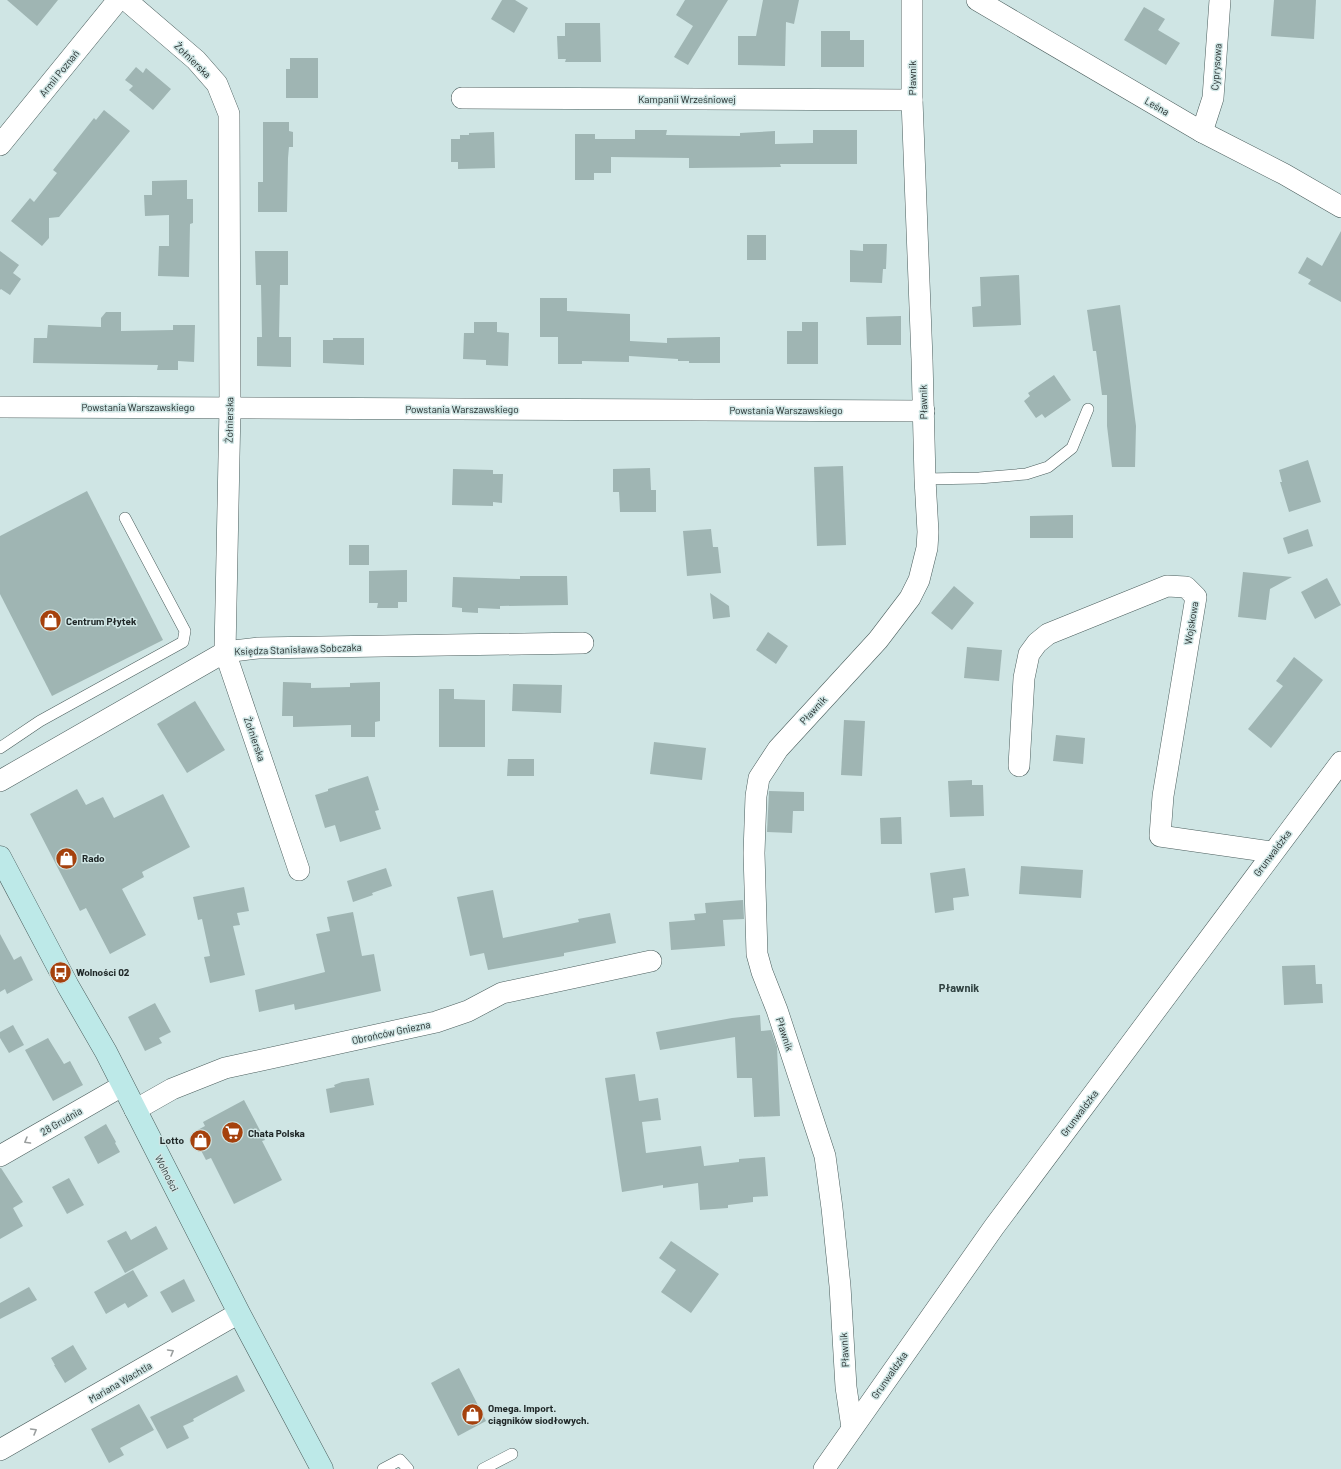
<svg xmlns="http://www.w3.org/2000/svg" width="1341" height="1469" font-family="Barlow,sans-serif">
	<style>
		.building { fill: #9fb5b3 }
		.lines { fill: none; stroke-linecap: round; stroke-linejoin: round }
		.lane-casing { stroke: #4b5e5d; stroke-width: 12 }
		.street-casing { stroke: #4b5e5d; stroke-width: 22 }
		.secondary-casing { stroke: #4b5e5d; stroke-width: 23 }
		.lane { stroke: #fff; stroke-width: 11 }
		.street { stroke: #fff; stroke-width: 21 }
		.secondary { stroke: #bde9e8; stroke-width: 22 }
		.oneway { stroke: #9a9e9e }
		.labels { text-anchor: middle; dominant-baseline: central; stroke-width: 3; stroke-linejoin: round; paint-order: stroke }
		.street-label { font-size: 10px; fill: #1f2727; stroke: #cfe5e4 }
		.poi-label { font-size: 10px; font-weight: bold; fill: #1f2727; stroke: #cfe5e4; text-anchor: start }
		.neighbourhood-label { font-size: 11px; font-weight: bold; fill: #314342; stroke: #cfe5e4 }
	</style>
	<rect width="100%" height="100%" fill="#cfe5e4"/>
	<g class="building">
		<polygon points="7,0 58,0 37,26"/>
		<polygon points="502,0 515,0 528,8 514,33 491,19"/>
		<polygon points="685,0 728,0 688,65 674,57 693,26 676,15"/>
		<polygon points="763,0 799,0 794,24 786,22 785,66 738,65 738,36 756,36"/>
		<polygon points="1274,0 1316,0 1314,39 1271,36"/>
		<polygon points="1144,7 1165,19 1158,30 1180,43 1166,65 1124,40"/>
		<polygon points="565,23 600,23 601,62 565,62 566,59 558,59 557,36 565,36"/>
		<polygon points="821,31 850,31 850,40 864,40 864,67 821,67"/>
		<polygon points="290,58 318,58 318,98 286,98 286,69 290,69"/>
		<polygon points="136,67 143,73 146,68 171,89 153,110 129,90 133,86 125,80"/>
		<polygon points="104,110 130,131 59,217 49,218 49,238 42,246 11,221 30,198 34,202 57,173 53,170 94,118 96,120"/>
		<polygon points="263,122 289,122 289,131 293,132 293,147 289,147 288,158 287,212 258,212 258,182 263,182"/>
		<polygon points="635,130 667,130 666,135 740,136 740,133 775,131 775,144 813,143 813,130 857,130 857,164 780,164 781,167 689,168 689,158 611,157 611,173 594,173 594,180 575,180 575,134 595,134 595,139 635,139"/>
		<polygon points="494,132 495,168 458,169 458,162 451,162 451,139 460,139 460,135 469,135 469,133"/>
		<polygon points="187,180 187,199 193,199 193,223 190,224 189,277 158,276 159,246 169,246 169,215 145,216 144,195 152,195 152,181"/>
		<polygon points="1341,231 1341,302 1308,284 1311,280 1298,273 1307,257 1322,266"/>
		<rect x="747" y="235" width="19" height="25"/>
		<polygon points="863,244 887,244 886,269 883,269 882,283 850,282 850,250 863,251"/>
		<polygon points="0,251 19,265 13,273 21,279 10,295 1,289 0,290"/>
		<polygon points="255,251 288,251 288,285 280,285 279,337 291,337 291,367 257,366 257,337 262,337 261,285 256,285"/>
		<polygon points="1019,275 1021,325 973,327 972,307 981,306 980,277"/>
		<polygon points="540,298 567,298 567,311 630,314 630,341 667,343 667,338 720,337 720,363 689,363 689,361 678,361 678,359 629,356 629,362 582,361 582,364 558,364 558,337 540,337"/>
		<polygon points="1120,305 1136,426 1135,467 1112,467 1107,426 1107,395 1102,395 1096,351 1093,351 1087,310"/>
		<polygon points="106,312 121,312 121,331 173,330 173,325 195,325 194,362 178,361 178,370 157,370 158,365 33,363 34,338 47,338 48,325 101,327 101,318"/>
		<polygon points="901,316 901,345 867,345 866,317"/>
		<polygon points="474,322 497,322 497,332 509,333 508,366 486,365 486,360 463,359 464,333 474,333"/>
		<polygon points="802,322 818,322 818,364 787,364 787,331 802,331"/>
		<polygon points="333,338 364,338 364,365 323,363 323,340 333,340"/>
		<polygon points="1054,375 1071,400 1045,418 1042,414 1036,418 1024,401 1030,396 1028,393"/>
		<polygon points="1308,460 1321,502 1289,512 1280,482 1282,482 1279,470"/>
		<polygon points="843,466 846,545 817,546 814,467"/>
		<polygon points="650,468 651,490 656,490 656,512 620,512 619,492 613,492 613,469"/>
		<polygon points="453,469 493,470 493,474 503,474 502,503 493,502 493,506 452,505"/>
		<polygon points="87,491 163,640 52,696 0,594 0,536"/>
		<polygon points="1073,515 1073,538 1030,538 1030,516"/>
		<polygon points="711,529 713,547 718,547 721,573 687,576 683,531"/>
		<polygon points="1308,529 1313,546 1288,554 1283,538"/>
		<rect x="349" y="545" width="20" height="20"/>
		<polygon points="407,570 407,602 398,602 398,608 377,608 378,603 369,603 369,571"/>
		<polygon points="1243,572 1292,577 1270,589 1266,620 1238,617"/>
		<polygon points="520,576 567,576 568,605 500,606 500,609 478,608 478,613 462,612 462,608 452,607 453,577 520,579"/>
		<polygon points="1327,578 1341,605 1315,619 1301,592"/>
		<polygon points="954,586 974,603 952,630 931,613"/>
		<polygon points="710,593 729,606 730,617 713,619"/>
		<polygon points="768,632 788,646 776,664 756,650"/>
		<polygon points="967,647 1002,650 999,681 964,678"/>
		<polygon points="1294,657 1323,680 1271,748 1248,729 1283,686 1276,681"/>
		<polygon points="283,682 311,683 311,688 350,687 350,683 380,682 380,721 375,722 375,737 351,737 351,725 293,727 293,716 282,716"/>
		<polygon points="513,684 562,685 561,713 512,711"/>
		<polygon points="439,689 454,689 454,699 485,700 485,747 439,747"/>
		<polygon points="195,701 225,750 187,773 157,724"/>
		<polygon points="844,720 865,721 862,776 841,775"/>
		<polygon points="1056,735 1085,738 1083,764 1053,761"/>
		<polygon points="654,742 706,748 702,780 650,774"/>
		<polygon points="508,759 534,759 534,776 507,776"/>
		<polygon points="368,776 379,810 375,811 381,829 340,842 335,825 325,828 315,795 328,791 328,789"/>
		<polygon points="972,780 972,785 983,785 984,816 950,817 948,781"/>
		<polygon points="77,789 86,805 103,797 114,818 163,794 190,847 142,872 144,877 122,889 146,935 110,954 86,908 80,911 30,814"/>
		<polygon points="769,791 804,792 804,811 793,811 792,833 767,832"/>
		<polygon points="901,817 902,844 881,844 880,818"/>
		<polygon points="1021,866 1083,870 1081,898 1019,894"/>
		<polygon points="386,868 392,886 372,893 373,895 353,902 347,881"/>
		<polygon points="965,868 969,896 953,898 954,910 935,913 930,873"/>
		<polygon points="244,887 249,911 237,913 240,925 233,926 245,975 210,983 204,957 210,956 202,919 198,920 193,897"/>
		<polygon points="493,890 503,938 579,922 578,919 610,913 616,943 564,953 564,956 488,970 484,953 470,956 457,897"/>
		<polygon points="743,900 744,919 723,920 725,946 671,950 669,922 695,920 694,914 706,913 705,903"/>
		<polygon points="353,912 362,956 374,954 381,991 295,1010 294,1004 259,1012 255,990 325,972 316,934 330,931 327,917"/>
		<polygon points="0,934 14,960 21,956 33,980 7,994 5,989 0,992"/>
		<polygon points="1315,965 1316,984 1322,984 1323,1003 1284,1005 1282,966"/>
		<polygon points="155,1003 171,1032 159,1038 162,1043 145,1051 128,1017"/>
		<polygon points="760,1015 761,1031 771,1030 777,1047 780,1116 754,1117 752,1078 737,1078 735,1037 660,1050 656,1032 732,1018"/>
		<polygon points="13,1025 24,1045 9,1053 0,1038 0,1032"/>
		<polygon points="48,1038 64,1064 70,1061 83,1085 53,1101 25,1050"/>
		<polygon points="635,1074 639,1101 658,1098 661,1120 642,1122 646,1153 701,1146 704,1166 739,1162 739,1159 765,1157 768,1196 753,1197 753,1202 728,1205 728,1208 700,1210 698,1183 663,1188 663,1185 622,1192 605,1078"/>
		<polygon points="369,1078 374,1105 330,1113 326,1089 335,1087 334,1085 342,1082"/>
		<polygon points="244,1100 265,1140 262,1141 282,1180 234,1204 211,1158 206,1160 192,1133 205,1126 203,1122"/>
		<polygon points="106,1124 116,1142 115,1143 120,1152 98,1164 84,1137"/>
		<polygon points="0,1168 1,1168 23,1202 13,1208 23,1226 0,1239"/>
		<polygon points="69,1178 84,1205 67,1214 52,1187"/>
		<polygon points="156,1226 168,1249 125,1273 107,1241 126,1231 131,1240"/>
		<polygon points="671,1241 719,1274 691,1313 661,1292 676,1270 659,1258"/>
		<polygon points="133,1270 148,1296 128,1308 125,1303 106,1314 94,1292"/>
		<polygon points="184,1279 195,1301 172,1313 160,1292"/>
		<polygon points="29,1287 37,1300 0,1319 0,1303"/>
		<polygon points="73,1345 87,1369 65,1383 54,1365 55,1365 51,1358"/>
		<polygon points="459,1368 486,1421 458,1436 431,1383"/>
		<polygon points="237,1375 245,1391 193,1419 194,1421 183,1426 189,1438 167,1449 150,1417"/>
		<polygon points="139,1404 154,1430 120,1448 124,1455 109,1463 91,1429"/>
	</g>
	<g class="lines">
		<defs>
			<g id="lane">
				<polyline points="925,479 979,478 1026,474 1048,467 1072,448 1088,409"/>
				<polyline points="0,748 40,721 183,642 185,631 125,518"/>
				<polyline points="383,1469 400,1460 408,1469"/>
				<polyline points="483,1469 512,1454"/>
			</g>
			<g id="street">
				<polyline points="126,0 196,60 217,84 229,114 230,408 225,652 299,870"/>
				<polyline points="977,0 1202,132 1284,174 1341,207"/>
				<polyline points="462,98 912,100"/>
				<polyline points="1202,132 1213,98 1220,0"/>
				<polyline points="0,145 118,0"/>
				<polyline points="0,407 924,411"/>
				<polyline points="1019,766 1024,678 1029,654 1037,643 1048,634 1167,586 1186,587 1196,597 1163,796 1160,836 1272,852"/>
				<polyline points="0,781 225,652 258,648 583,643"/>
				<polyline points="135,1110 172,1089 225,1068 436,1022 468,1011 502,993 651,961"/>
				<polyline points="0,1156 122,1086"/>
				<polyline points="852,1428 846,1387 840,1286 832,1208 825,1156 777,1010 762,972 757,954 754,853 756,796 759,778 778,749 878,640 910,598 919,580 927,548 928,532 925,479 922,359 912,100 912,0"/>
				<polyline points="0,1450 239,1313"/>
				<polyline points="824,1469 994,1227 1341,762"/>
			</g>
			<polyline id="secondary" points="0,857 68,986 106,1052 239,1313 322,1469"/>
		</defs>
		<use href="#lane" class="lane-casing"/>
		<use href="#street" class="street-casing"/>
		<use href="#secondary" class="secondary-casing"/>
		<use href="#lane" class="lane"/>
		<use href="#street" class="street"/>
		<use href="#secondary" class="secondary"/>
	</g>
	<defs><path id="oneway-chevron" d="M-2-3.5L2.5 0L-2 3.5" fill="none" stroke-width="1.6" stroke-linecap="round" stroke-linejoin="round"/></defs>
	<g class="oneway">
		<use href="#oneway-chevron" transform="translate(27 1141) rotate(150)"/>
		<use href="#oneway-chevron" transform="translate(171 1352) rotate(-30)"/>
		<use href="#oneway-chevron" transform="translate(34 1431) rotate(-30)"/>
	</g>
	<defs>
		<symbol id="shop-disc" viewBox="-11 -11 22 22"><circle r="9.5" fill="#a5410d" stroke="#cfe5e4"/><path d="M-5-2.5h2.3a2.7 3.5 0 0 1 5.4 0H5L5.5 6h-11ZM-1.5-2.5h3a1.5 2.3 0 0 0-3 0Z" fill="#fff"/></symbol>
		<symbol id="bus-disc" viewBox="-11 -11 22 22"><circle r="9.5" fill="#a5410d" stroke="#cfe5e4"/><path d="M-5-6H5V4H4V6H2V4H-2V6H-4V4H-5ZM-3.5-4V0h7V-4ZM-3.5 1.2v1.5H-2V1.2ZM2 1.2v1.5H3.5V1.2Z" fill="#fff"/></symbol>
		<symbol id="supermarket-disc" viewBox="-11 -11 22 22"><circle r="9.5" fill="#a5410d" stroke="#cfe5e4"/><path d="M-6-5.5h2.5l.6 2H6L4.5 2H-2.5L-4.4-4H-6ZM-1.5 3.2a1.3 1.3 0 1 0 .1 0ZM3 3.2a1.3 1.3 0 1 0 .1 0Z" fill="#fff"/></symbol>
	</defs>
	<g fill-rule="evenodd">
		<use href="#shop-disc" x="38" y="608" width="25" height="25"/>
		<use href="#shop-disc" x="54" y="846" width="25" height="25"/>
		<use href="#bus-disc" x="48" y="960" width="25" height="25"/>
		<use href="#supermarket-disc" x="220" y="1120" width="25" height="25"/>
		<use href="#shop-disc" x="188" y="1128" width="25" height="25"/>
		<use href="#shop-disc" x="460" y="1402" width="25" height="25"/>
	</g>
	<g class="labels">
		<g class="street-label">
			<text transform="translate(193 60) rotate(44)">Żołnierska</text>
			<text transform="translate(1216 67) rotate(-86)">Cyprysowa</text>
			<text transform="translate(59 73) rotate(-51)">Armii Poznań</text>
			<text transform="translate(912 78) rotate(-90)">Pławnik</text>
			<text x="687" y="99">Kampanii Wrześniowej</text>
			<text transform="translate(1157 106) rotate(30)">Leśna</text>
			<text transform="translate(923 402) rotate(-91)">Pławnik</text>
			<text x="138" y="407">Powstania Warszawskiego</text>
			<text x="462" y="409">Powstania Warszawskiego</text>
			<text x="786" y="410">Powstania Warszawskiego</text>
			<text transform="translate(229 420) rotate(-89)">Żołnierska</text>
			<text transform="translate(1191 623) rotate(-81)">Wojskowa</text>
			<text transform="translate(298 649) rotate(-2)">Księdza Stanisława Sobczaka</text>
			<text transform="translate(813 710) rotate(-47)">Pławnik</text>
			<text transform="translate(255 739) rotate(71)">Żołnierska</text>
			<text transform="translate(1272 853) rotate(-53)">Grunwaldzka</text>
			<text transform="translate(391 1032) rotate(-12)">Obrońców Gniezna</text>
			<text transform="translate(785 1034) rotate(72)">Pławnik</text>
			<text transform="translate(1079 1113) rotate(-53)">Grunwaldzka</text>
			<text transform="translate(61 1121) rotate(-30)">28 Grudnia</text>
			<text transform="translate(167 1173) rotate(63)">Wolności</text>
			<text transform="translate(844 1350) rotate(-93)">Pławnik</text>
			<text transform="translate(889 1375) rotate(-55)">Grunwaldzka</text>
			<text transform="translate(120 1382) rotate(-30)">Mariana Wachtla</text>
		</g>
		<g class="poi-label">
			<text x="66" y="621">Centrum Płytek</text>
			<text x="82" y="858">Rado</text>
			<text x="76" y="972">Wolności 02</text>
			<text x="248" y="1133">Chata Polska</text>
			<text x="184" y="1140" text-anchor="end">Lotto</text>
			<text x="488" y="1408">Omega. Import.<tspan x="488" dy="12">ciągników siodłowych.</tspan></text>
		</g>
		<g class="neighbourhood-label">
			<text x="959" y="987">Pławnik</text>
		</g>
	</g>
</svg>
